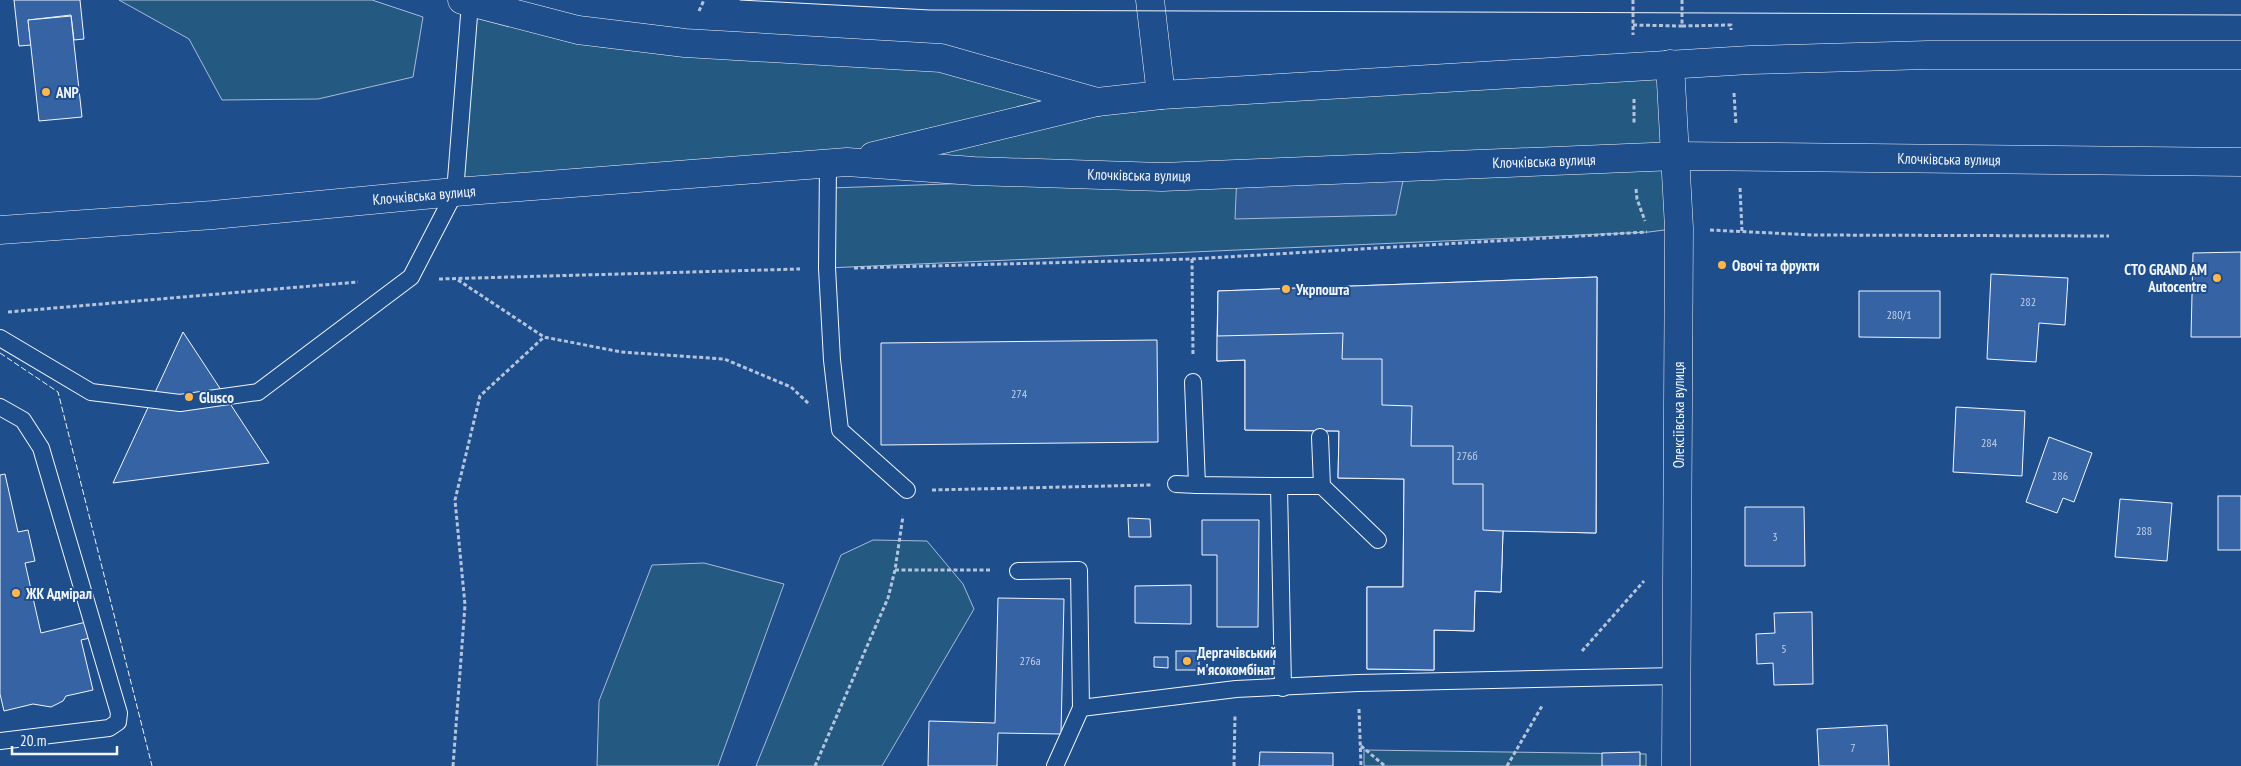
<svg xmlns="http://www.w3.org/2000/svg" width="2241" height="766" font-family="'PT Sans Narrow',sans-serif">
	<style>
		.green { fill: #245a82; stroke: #a8bbd7 }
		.parking { fill: #305b95; stroke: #a8bbd7 }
		.building { fill: #3563a3; stroke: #f2f6ff }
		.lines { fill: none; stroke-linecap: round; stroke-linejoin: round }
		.service-casing { stroke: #f2f6ff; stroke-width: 18 }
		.minor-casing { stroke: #f2f6ff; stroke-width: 29 }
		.tertiary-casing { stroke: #f2f6ff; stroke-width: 29 }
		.primary-casing { stroke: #f2f6ff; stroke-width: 29 }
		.path { stroke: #b3c4dc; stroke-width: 3; stroke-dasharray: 4 2.5; stroke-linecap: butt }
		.service { stroke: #1f4e8c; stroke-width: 16 }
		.minor { stroke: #1f4e8c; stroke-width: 28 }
		.tertiary { stroke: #1f4e8c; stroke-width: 28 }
		.primary { stroke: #1f4e8c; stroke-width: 28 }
		.tram { stroke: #f2f6ff; stroke-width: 1 }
		.fence { stroke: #f2f6ff; stroke-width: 1; stroke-dasharray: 6 2.5; stroke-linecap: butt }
		.poi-dot { fill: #ffb74d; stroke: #1f4e8c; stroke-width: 2 }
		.labels { text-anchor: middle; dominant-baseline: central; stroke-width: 4; stroke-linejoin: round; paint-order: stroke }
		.number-label { font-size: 12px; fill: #c3d1e8 }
		.poi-label { font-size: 15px; font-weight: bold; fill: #f2f6ff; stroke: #1f4e8c; text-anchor: start }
		.street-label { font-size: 15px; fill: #f2f6ff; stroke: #1f4e8c }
	</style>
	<rect width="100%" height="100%" fill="#1f4e8c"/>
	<g class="green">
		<polygon points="119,0 372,0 423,17 413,77 318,99 222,100 189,39"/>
		<polygon points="470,3 685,43 1161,95 1670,64 1679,228 1649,232 827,268 830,188 1150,177 847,162 455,192"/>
		<polygon points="873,540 927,541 963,584 974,609 882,766 756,766 841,555"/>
		<polygon points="704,563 784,584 718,766 597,766 599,701 652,565"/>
		<polygon points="1364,750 1646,754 1646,766 1364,766"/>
	</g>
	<polygon class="parking" points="1406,166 1396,215 1235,219 1237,174"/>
	<g class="building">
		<polygon points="14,0 80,0 84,39 74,40 71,15 28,20 31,45 19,46"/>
		<polygon points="71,16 82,117 39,121 28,20"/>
		<polygon points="2241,252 2241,337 2191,337 2193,253"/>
		<polygon points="1991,274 2068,278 2065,325 2039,323 2036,362 1987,359"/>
		<polygon points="1597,277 1596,533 1483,530 1483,484 1453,484 1453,446 1411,446 1412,406 1382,405 1382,359 1342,359 1343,333 1217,336 1218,291"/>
		<polygon points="1597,277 1596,533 1503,531 1501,592 1475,591 1474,631 1434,630 1434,670 1367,669 1367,587 1403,587 1404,479 1338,478 1339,431 1245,430 1245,360 1217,361 1218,291"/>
		<polygon points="1859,291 1940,291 1940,338 1859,337"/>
		<polygon points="183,332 269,463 113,483"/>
		<polygon points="1343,333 1342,359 1382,359 1382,405 1412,406 1411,446 1453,446 1453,484 1483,484 1483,530 1503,531 1501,592 1475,591 1474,631 1434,630 1434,670 1367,669 1367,587 1403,587 1404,479 1338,478 1339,431 1245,430 1245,360 1217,361 1217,336"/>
		<polygon points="1157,340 1158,442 881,445 881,343"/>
		<polygon points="1956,407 2025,411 2022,476 1953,472"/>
		<polygon points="2049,437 2092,453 2074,502 2063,498 2057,513 2026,502"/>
		<polygon points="5,474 18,532 28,530 35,561 25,563 41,633 86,622 90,638 81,640 93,690 66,696 63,701 51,707 33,704 4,711 0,694 0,475"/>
		<rect x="2218" y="496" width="23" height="54"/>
		<polygon points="2120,499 2172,503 2167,561 2115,557"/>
		<polygon points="1745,507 1804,507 1805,566 1745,566"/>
		<polygon points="1128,518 1150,519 1151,537 1129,537"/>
		<polygon points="1202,520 1259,520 1258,627 1217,627 1217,555 1202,555"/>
		<polygon points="1191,585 1191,624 1135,623 1135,586"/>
		<polygon points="998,598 1064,599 1061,734 998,733 997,766 928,766 929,721 995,723"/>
		<polygon points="1812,612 1813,684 1774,685 1773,663 1757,664 1756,634 1775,633 1774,613"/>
		<rect x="1176" y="651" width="23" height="19"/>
		<polygon points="1154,657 1168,657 1168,668 1154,667"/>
		<polygon points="1887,725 1889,766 1819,766 1817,729"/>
		<polygon points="1260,752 1333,753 1333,766 1259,766"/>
		<polygon points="1640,752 1640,766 1602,766 1602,753"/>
	</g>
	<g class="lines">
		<defs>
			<g id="service">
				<polyline points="828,164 827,268 832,360 840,430 907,490"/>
				<polyline points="0,338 91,392 180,403 258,392 411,277 455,192 470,3"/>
				<polyline points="1193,382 1197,485 1279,486"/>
				<polyline points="0,407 23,420 41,448 119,713 118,722 109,728 0,741"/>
				<polyline points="1320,437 1322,486 1378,540"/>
				<polyline points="1176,484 1197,485"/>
				<polyline points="1018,571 1079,570 1081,708"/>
				<polyline points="1283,688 1279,486 1322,486"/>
				<polyline points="1055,766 1081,708 1236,689 1358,683 1676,676"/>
			</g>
			<g id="minor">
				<polyline points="462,0 578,30 685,43 941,58 1097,102"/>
				<polyline points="1150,0 1161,95"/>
			</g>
			<polyline id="tertiary" points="1670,64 1679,228 1676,766"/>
			<g id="primary">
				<polyline points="873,156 1097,102 1161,95 1750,60 1928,55 2241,55"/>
				<polyline points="0,230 213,215 455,192 847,162 974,171 1162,177 1676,156 2241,162"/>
			</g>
		</defs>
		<use href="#service" class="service-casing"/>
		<use href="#minor" class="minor-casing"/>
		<use href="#tertiary" class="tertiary-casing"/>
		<use href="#primary" class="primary-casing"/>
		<g class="path">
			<polyline points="1633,0 1633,35"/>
			<polyline points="1682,0 1682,26 1731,25 1731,30"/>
			<polyline points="699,11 704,0"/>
			<polyline points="1633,25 1682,26"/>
			<polyline points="1734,93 1736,125"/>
			<polyline points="1634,99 1634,125"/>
			<polyline points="1740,188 1742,231"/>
			<polyline points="1636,189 1637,199 1645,221"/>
			<polyline points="1710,230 1813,235 2109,236"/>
			<polyline points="1192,259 1193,356"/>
			<polyline points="854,268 1192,259 1647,232"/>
			<polyline points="439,279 800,269"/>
			<polyline points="458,280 544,337 621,352 724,359 791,387 810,405"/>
			<polyline points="8,312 358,282"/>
			<polyline points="932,490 1151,485"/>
			<polyline points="895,570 992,570"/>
			<polyline points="1582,651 1644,581"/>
			<polyline points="1359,709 1361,766"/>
			<polyline points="1361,746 1385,766"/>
			<polyline points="453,766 465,605 455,500 480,396 544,337"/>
			<polyline points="815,766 888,598 895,570 903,516"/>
			<polyline points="1234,766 1235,715"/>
			<polyline points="1507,766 1542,706"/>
		</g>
		<use href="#service" class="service"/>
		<use href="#minor" class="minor"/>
		<use href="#tertiary" class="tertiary"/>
		<use href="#primary" class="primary"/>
		<polyline class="tram" points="740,0 930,10 2241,15"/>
		<polyline class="fence" points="0,353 58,392 152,766"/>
	</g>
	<g class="poi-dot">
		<circle cx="46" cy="92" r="5"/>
		<circle cx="1722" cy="265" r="5"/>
		<circle cx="2217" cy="278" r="5"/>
		<circle cx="1286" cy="289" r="5"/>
		<circle cx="189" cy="397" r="5"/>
		<circle cx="16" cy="593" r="5"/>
		<circle cx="1187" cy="661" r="5"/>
	</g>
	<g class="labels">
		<g class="number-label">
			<text x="2028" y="301">282</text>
			<text x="1899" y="314">280/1</text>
			<text x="1019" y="393">274</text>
			<text x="1989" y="442">284</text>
			<text x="1467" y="455">276б</text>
			<text x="2060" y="475">286</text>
			<text x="2144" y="530">288</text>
			<text x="1775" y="536">3</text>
			<text x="1784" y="648">5</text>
			<text x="1030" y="660">276а</text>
			<text x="1853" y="747">7</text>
		</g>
		<g class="poi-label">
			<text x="56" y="92">ANP</text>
			<text x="1732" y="265">Овочі та фрукти</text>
			<text x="2207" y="269" text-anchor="end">СТО GRAND AM<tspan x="2207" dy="17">Autocentre</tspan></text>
			<text x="1296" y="289">Укрпошта</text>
			<text x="199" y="397">Glusco</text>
			<text x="26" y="593">ЖК Адмірал</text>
			<text x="1197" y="652">Дергачівський<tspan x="1197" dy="17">м'ясокомбінат</tspan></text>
		</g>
		<g class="street-label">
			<text transform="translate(1949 159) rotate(1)">Клочківська вулиця</text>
			<text transform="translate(1544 161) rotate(-2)">Клочківська вулиця</text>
			<text transform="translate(1139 175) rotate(1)">Клочківська вулиця</text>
			<text transform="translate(424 195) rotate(-5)">Клочківська вулиця</text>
			<text transform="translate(1678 415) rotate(-90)">Олексіївська вулиця</text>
		</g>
	</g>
	<path d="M12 746v8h105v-8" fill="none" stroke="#f2f6ff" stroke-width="2.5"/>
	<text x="20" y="746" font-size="15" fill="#f2f6ff" stroke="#1f4e8c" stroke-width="4" paint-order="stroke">20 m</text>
</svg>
